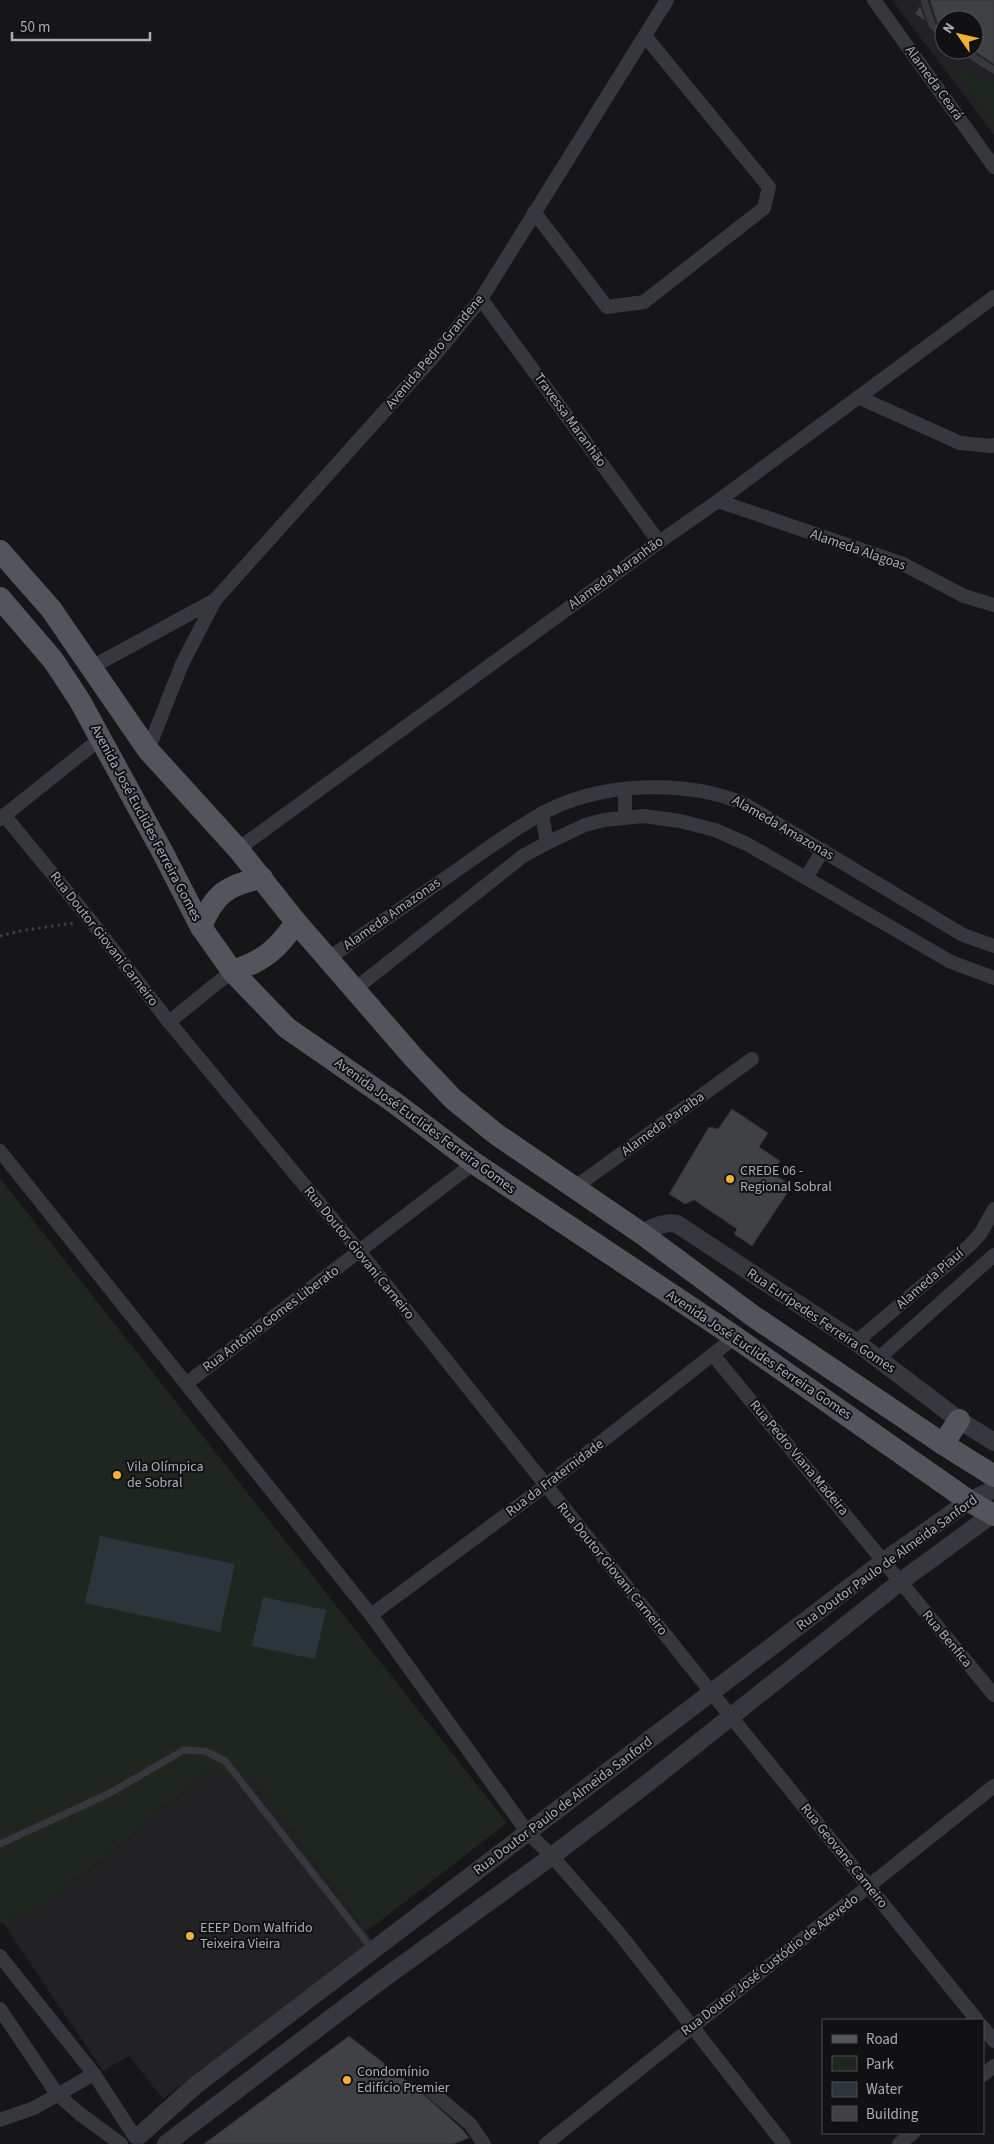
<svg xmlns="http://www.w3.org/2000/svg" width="994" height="2144" font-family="'Source Sans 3',sans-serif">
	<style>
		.built { fill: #222225; fill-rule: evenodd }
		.green { fill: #1e261f }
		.water { fill: #2c353c }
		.building { fill: #404145; stroke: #303034 }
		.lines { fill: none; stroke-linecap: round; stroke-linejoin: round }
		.path { stroke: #3d3f44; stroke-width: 3; stroke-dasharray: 2.5 4; stroke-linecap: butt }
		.service { stroke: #37383d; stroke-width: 7 }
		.minor { stroke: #37383d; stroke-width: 14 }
		.tertiary { stroke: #37383d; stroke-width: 18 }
		.primary { stroke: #53555c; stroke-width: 22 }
		.poi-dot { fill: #f2b134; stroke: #111113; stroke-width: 2 }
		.labels { text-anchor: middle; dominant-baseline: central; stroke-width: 4; stroke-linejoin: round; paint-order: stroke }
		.street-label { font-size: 14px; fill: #a8adb8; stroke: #111113 }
		.poi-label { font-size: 14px; fill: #a8adb8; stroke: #111113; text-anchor: start }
	</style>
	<rect width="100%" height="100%" fill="#161618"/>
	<g class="built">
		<path d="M892,0H994V135ZM944,20H974V50H944Z"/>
		<polygon points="208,1772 254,1781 372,1940 163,2099 129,2056 103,2071 3,1923 44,1906"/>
	</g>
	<g class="green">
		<polygon points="951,66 994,83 994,123"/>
		<polygon points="0,1178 507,1823 366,1932 254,1781 208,1772 44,1906 3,1923 0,1923"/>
	</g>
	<g class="water">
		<polygon points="100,1536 235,1564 220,1632 85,1603"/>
		<polygon points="263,1597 326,1610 315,1659 252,1646"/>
	</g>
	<g class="building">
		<polygon points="930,0 994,0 994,64 974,51 974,20 944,20 944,29 937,22"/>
		<polygon points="920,6 925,20 915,14"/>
		<polygon points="732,1109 768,1133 759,1147 780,1161 772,1173 792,1186 752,1246 734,1234 737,1229 694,1200 685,1204 669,1194 709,1127 718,1129"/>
		<polygon points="349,2036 422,2093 463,2130 469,2138 453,2144 204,2144"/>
	</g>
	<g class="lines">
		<polyline class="path" points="0,936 20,931 73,923"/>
		<g class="service">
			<polyline points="924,0 932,25 944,36"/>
			<polyline points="962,50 994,70"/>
			<polyline points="0,1844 110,1793 184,1750 205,1751 225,1761 373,1950"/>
		</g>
		<g class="minor">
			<polyline points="874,0 994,167"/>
			<polyline points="534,212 607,307 644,302 764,208 769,187 645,36"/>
			<polyline points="481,299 659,542"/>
			<polyline points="858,397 960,443 991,446 994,445"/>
			<polyline points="718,501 903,564 964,596 994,605"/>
			<polyline points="90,668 215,600"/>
			<polyline points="148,750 182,664 215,600 435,355 481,299 667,0"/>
			<polyline points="542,813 547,843"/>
			<polyline points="4,815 91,921 169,1022 359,1251 711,1692 977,2020"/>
			<polyline points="625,818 625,790"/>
			<polyline points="0,819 100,739"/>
			<polyline points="238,849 659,542 718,501 994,297"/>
			<polyline points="806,878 823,850"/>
			<path d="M329,958C369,930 409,903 450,875C480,854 509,832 541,814C599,782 683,779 743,803L963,935L994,946"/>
			<polyline points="355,989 523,856 547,843 585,825 604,820 643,816 680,821 715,830 747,844 806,878 951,962 994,978"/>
			<polyline points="169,1022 232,971"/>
			<polyline points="0,1151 371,1615 528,1833 552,1856 619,1933 784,2144"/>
			<polyline points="574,1188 752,1059"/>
			<polyline points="856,1342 969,1246 981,1233 994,1209"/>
			<polyline points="713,1355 994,1695"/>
			<polyline points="878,1359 994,1255"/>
			<polyline points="187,1383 474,1163"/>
			<polyline points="371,1615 545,1486 735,1337"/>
			<polyline points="0,1956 94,2074 135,2137"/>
			<polyline points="0,2009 57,2094 80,2114 121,2144"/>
			<polyline points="983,2027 994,2041"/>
			<polyline points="983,2075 994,2066"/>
			<polyline points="430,2090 470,2124 484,2144"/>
			<polyline points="0,2120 34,2108 94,2074"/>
			<polyline points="546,2144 994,1786"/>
			<polyline points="899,2144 913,2133"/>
		</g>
		<g class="tertiary">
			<path d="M641,1233C653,1228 664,1221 677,1224L856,1342L959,1420L994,1442"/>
			<polyline points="140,2135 196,2085 884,1561 969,1501 994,1489"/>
			<polyline points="166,2144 372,1987 552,1856 649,1782 900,1582 994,1513"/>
		</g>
		<g class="primary">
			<polyline points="0,551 51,609 148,750 238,849 296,922 414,1058 453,1099 496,1134 641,1233 753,1316 943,1444 994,1476"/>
			<polyline points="0,598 53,660 80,701 163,853 201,927 232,971 287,1028 395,1103 474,1163 735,1337 969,1501 994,1515"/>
			<path d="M201,927C214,894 227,885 262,878"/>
			<path d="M232,971C263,962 279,948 296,922"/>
			<polyline points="943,1444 959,1420"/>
		</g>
	</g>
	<g class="poi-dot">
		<circle cx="730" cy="1179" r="5"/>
		<circle cx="117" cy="1475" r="5"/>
		<circle cx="190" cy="1936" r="5"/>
		<circle cx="347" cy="2080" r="5"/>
	</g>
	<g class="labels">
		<g class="street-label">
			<text transform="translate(934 83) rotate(54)">Alameda Ceará</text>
			<text transform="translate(435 352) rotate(-50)">Avenida Pedro Grandene</text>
			<text transform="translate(570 420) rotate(54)">Travessa Maranhão</text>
			<text transform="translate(858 550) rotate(19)">Alameda Alagoas</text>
			<text transform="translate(616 573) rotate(-36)">Alameda Maranhão</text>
			<text transform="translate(146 823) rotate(62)">Avenida José Euclides Ferreira Gomes</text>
			<text transform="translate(783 828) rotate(30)">Alameda Amazonas</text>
			<text transform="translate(392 914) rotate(-35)">Alameda Amazonas</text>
			<text transform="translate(104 939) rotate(52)">Rua Doutor Giovani Carneiro</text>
			<text transform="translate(663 1124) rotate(-36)">Alameda Paraíba</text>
			<text transform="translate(425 1126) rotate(36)">Avenida José Euclides Ferreira Gomes</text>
			<text transform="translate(359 1253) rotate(51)">Rua Doutor Giovani Carneiro</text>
			<text transform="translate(930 1279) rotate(-41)">Alameda Piauí</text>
			<text transform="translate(271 1319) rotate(-37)">Rua Antônio Gomes Liberato</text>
			<text transform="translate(821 1321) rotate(34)">Rua Eurípedes Ferreira Gomes</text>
			<text transform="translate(759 1355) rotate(34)">Avenida José Euclides Ferreira Gomes</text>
			<text transform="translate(799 1458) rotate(50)">Rua Pedro Viana Madeira</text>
			<text transform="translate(555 1478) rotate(-37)">Rua da Fraternidade</text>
			<text transform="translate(887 1563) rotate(-36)">Rua Doutor Paulo de Almeida Sanford</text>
			<text transform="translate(612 1569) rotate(51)">Rua Doutor Giovani Carneiro</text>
			<text transform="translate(947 1639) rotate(50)">Rua Benfica</text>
			<text transform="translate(563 1806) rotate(-37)">Rua Doutor Paulo de Almeida Sanford</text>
			<text transform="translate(844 1856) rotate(51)">Rua Geovane Carneiro</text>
			<text transform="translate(770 1965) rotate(-38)">Rua Doutor José Custódio de Azevedo</text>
		</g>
		<g class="poi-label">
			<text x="740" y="1171">CREDE 06 -<tspan x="740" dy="16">Regional Sobral</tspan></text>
			<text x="127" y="1467">Vila Olímpica<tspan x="127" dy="16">de Sobral</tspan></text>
			<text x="200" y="1928">EEEP Dom Walfrido<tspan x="200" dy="16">Teixeira Vieira</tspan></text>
			<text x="357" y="2072">Condomínio<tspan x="357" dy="16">Edifício Premier</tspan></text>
		</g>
	</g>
	<rect x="822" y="2019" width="162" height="115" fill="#111113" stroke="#4d4f55"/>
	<rect x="832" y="2035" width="25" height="8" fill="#53555c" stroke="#4d4f55"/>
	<text x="866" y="2044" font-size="15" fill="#a8adb8">Road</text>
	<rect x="832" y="2056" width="25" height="15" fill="#1e261f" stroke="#4d4f55"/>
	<text x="866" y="2069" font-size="15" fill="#a8adb8">Park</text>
	<rect x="832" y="2082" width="25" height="15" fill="#2c353c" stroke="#4d4f55"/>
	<text x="866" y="2094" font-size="15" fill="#a8adb8">Water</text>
	<rect x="832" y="2106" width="25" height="15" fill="#404145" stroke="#4d4f55"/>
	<text x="866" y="2119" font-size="15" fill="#a8adb8">Building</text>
	<g transform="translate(959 35) rotate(304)"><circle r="24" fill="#111113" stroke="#4d4f55"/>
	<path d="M0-4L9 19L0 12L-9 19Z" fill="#f2b134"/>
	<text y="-8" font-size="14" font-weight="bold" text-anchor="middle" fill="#a8adb8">N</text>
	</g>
	<path d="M12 32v8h138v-8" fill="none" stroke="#a8adb8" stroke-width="2.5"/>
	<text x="20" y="32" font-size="15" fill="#a8adb8" stroke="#111113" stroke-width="4" paint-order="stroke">50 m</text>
</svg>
